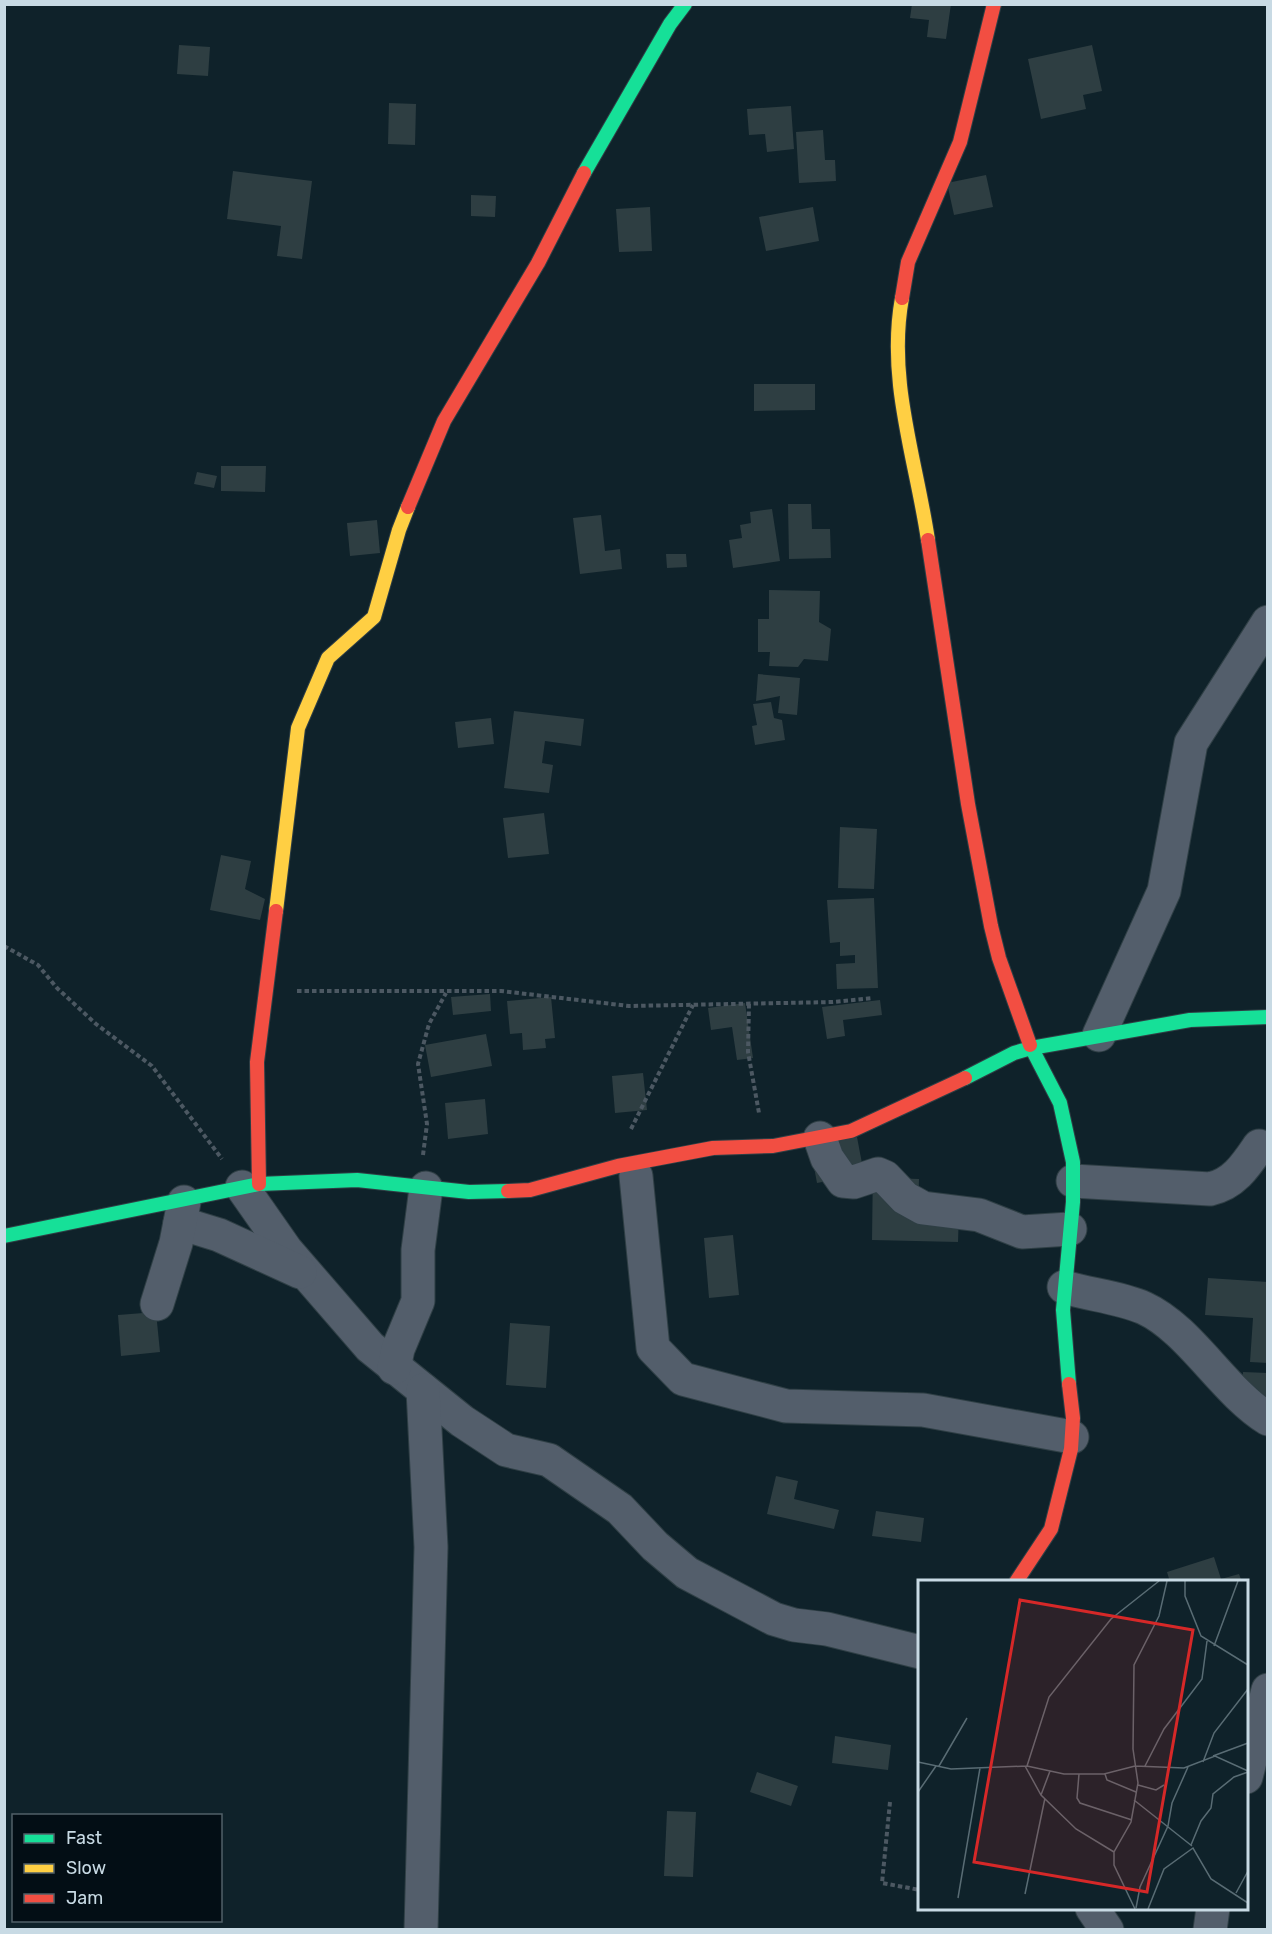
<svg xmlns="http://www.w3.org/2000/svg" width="1272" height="1934" font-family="Rubik,sans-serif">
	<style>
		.building { fill: #2e3e42 }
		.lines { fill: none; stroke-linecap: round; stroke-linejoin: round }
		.street-casing { stroke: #2f3f45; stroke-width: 35 }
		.fast-casing { stroke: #2f3f45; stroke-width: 16 }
		.slow-casing { stroke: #2f3f45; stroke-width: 16 }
		.jam-casing { stroke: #2f3f45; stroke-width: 16 }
		.path { stroke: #4c5862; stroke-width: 4; stroke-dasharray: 4.5 3; stroke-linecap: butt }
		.street { stroke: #535e6b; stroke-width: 33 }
		.fast { stroke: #16e098; stroke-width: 14 }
		.slow { stroke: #ffcf43; stroke-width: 14 }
		.jam { stroke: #f24e42; stroke-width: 14 }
		.inset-road { fill: none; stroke: #596c74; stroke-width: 1.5 }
		.view { fill: #d62828; fill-opacity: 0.15; stroke: #d62828; stroke-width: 3 }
		.inset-edge { fill: none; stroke: #c8dae4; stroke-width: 3 }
	</style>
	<rect width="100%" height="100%" fill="#0f222a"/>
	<g class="building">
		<polygon points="912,4 951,4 946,39 927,37 929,20 910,18"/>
		<polygon points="179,45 210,47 208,76 177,74"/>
		<polygon points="1092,45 1102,91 1083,95 1086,109 1041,119 1028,59"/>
		<polygon points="389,103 416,104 415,145 388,144"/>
		<polygon points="791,106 794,149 767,152 765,134 749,135 747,109"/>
		<polygon points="823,130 825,160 835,160 836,181 799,183 796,132"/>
		<polygon points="233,171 312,181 302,259 277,256 281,226 227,219"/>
		<polygon points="986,175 993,207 954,215 947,183"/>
		<polygon points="471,195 496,196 495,217 471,216"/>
		<polygon points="650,207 652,251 619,252 616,209"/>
		<polygon points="813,207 819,241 766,251 759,217"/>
		<polygon points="754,384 815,384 815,410 754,411"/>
		<polygon points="221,466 266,466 265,492 221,491"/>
		<polygon points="197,472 217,476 214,488 194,484"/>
		<polygon points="788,504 811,504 812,529 830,529 831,558 789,559"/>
		<polygon points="772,509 780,561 733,568 729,540 742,538 740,525 751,523 750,512"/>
		<polygon points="601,515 605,551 620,549 622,569 580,574 573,518"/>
		<polygon points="377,520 380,553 350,556 347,523"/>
		<polygon points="666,554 686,554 687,567 667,568"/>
		<polygon points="769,590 820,591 819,622 831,629 828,661 804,659 798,667 769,666 770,652 758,652 758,619 769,619"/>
		<polygon points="758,674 800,678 797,715 778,713 780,696 756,701"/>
		<polygon points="771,702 774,718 782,720 785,740 755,745 752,726 757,725 753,704"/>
		<polygon points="514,711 584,719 581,746 545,741 542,763 553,765 549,793 504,788"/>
		<polygon points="491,718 494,744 458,748 455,722"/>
		<polygon points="544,813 549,854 508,858 503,818"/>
		<polygon points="840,827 877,829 874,889 838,888"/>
		<polygon points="221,855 251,861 245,889 265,899 260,920 210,910"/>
		<polygon points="874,898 878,988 837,989 836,964 855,963 855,955 840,956 840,942 830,943 827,900"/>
		<polygon points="490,994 491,1011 453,1015 451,997"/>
		<polygon points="551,997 555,1038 545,1039 546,1048 523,1050 522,1033 510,1034 507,1001"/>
		<polygon points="880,1000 882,1015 843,1020 845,1036 827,1039 822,1007"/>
		<polygon points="745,1003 753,1058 737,1060 732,1027 711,1030 708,1008"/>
		<polygon points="486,1034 492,1066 431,1077 425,1045"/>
		<polygon points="643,1073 647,1110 615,1113 612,1076"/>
		<polygon points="485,1099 488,1134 448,1139 445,1103"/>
		<polygon points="857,1137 864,1174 817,1183 810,1146"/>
		<polygon points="873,1164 890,1178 919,1179 918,1211 959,1212 958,1242 872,1240"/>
		<polygon points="733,1235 739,1295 709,1298 704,1238"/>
		<polygon points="1208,1278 1268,1282 1268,1363 1250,1362 1253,1318 1205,1315"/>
		<polygon points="156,1312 160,1352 121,1356 118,1315"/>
		<polygon points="510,1323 550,1326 546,1388 506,1385"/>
		<polygon points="1243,1372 1268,1373 1268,1401 1241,1399"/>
		<polygon points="776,1476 798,1481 794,1499 839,1510 834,1529 767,1514"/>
		<polygon points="876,1511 924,1518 921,1542 872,1536"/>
		<polygon points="1214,1557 1221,1579 1239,1574 1242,1582 1170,1582 1167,1572"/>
		<polygon points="835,1736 891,1745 888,1770 832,1763"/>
		<polygon points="757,1772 798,1786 791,1806 750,1792"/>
		<polygon points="667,1811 696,1812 693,1877 664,1876"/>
	</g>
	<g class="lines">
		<defs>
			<g id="street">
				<polyline points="1099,1035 1164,891 1191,743 1268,622"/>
				<polyline points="820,1138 827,1158 843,1181 854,1182 878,1174 885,1177 905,1198 923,1208 979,1215 1022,1232 1070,1229"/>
				<polyline points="636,1176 653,1348 683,1379 786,1406 923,1410 1072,1437"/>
				<path d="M1073,1181L1210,1189C1234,1184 1246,1165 1259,1146"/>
				<polyline points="242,1187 286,1250 370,1347 462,1421 506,1450 549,1460 620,1509 655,1546 687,1573 774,1619 794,1625 827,1629 920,1652"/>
				<polyline points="180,1223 219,1235 300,1272"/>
				<path d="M1064,1287C1090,1295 1119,1297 1144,1308C1190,1329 1223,1391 1268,1419"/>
				<polyline points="157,1304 176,1243 184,1202"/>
				<polyline points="394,1368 398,1349 418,1301 418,1250 426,1188"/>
				<polyline points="1246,1777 1268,1690"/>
				<polyline points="1092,1908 1107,1930"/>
				<polyline points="421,1930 431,1547 423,1390"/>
				<polyline points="1210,1930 1213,1908"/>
			</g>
			<g id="fast">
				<polyline points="584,173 670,24 685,4"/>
				<polyline points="1030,1045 1060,1103 1073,1162 1073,1202 1063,1310 1069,1384"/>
				<polyline points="965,1078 1014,1053 1031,1048 1190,1020 1268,1017"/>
				<polyline points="4,1236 259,1184 357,1180 469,1192 508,1191"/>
			</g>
			<g id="slow">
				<path d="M902,298C887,380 916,459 928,540"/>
				<polyline points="276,911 298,728 328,658 374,617 399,530 408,507"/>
			</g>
			<g id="jam">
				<polyline points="902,298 908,262 960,142 994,4"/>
				<polyline points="408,507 444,421 538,263 584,173"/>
				<polyline points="928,540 968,804 991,926 999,958 1030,1045"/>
				<polyline points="259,1184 257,1062 276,911"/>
				<polyline points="508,1191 530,1190 618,1166 713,1148 773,1146 851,1131 965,1078"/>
				<polyline points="1016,1582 1051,1529 1071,1449 1073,1418 1069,1384"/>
			</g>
		</defs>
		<use href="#street" class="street-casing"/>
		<use href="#fast" class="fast-casing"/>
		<use href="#slow" class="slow-casing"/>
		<use href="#jam" class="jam-casing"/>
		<g class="path">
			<polyline points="4,946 38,965 57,988 96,1024 152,1066 222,1159"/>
			<polyline points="297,991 501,991 629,1006 833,1002 873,998"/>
			<polyline points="749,1004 748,1052 759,1113"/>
			<polyline points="631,1129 693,1005"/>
			<polyline points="423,1155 427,1124 418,1064 429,1024 446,993"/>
			<polyline points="890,1802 882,1883 920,1890"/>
		</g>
		<use href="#street" class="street"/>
		<use href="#fast" class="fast"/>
		<use href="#slow" class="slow"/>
		<use href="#jam" class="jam"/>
	</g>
	<g transform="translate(918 1580)">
		<rect width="330" height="330" fill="#0f222a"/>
		<path class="inset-road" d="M267,1V16L283,56L330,85M296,66L320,1M295,176L330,163M0,182L33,189L109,186L146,194H186L217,186L266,188L297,176L330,191M285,182L296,153L330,109M21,186L49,138M107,186L123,215L158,249L196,272M109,186L131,117L193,39L241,1M227,186L246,149L284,99L289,61M161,194L159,218L162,223L214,240M187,194L189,200L218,212M220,205L238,210L246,205M0,212L18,186M123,215L132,191M216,220L274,266M273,265L283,241L293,228L295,214L316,197L330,192M318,313L330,291M107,314L127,218M40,318L62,188M218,328L222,307L250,246L254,223L270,187M217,329L196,285V272L213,242L220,203L215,169L216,85L241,36L249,1M230,329L246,289L275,268L293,299L330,323"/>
		<path class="view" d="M102,20L275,50L229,312L56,282Z"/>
		<rect width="330" height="330" class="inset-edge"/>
	</g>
	<rect width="1272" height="1934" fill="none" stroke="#c8dae4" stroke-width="12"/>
	<rect x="12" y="1814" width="210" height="108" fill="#030e15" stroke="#526068" stroke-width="1.5"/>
	<rect x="24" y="1834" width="30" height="9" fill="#16e098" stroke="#526068" stroke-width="1.5"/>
	<text x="66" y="1844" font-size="18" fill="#c8dae4">Fast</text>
	<rect x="24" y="1864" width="30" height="9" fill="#ffcf43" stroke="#526068" stroke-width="1.5"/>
	<text x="66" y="1874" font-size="18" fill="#c8dae4">Slow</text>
	<rect x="24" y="1894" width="30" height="9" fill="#f24e42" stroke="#526068" stroke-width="1.5"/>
	<text x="66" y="1904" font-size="18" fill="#c8dae4">Jam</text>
</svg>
